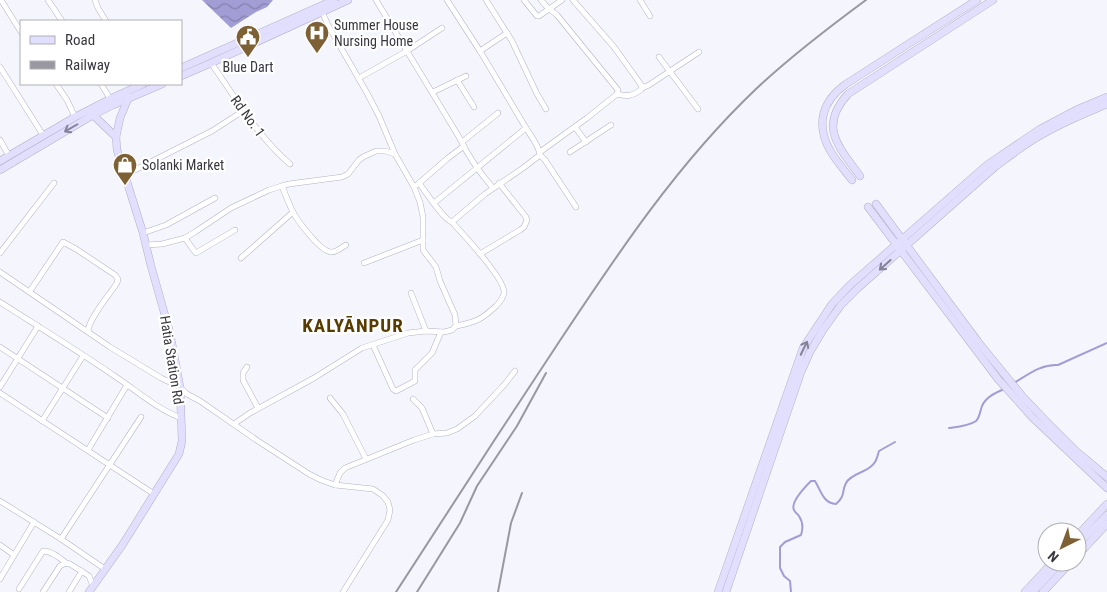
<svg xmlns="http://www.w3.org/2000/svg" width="1107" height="592" font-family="'Roboto Condensed',sans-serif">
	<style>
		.water { fill: url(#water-waves) }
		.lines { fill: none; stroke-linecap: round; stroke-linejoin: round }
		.stream { stroke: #a29dd4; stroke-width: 2 }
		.street-casing { stroke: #b2b1c7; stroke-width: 6 }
		.secondary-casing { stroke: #b2b1c7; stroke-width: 8 }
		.street { stroke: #fff; stroke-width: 5 }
		.secondary { stroke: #e2defe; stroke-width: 7 }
		.rail { stroke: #9998a1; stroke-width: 2 }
		.oneway { stroke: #848296 }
		.labels { text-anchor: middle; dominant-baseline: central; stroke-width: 4.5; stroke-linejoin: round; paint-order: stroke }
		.poi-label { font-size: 14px; fill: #383740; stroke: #fff; text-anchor: start }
		.street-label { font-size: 14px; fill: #383740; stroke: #fff }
		.district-label { font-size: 19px; font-weight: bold; letter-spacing: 1px; fill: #583b00; stroke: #fff }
	</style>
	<defs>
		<pattern id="water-waves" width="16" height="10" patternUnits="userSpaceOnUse" patternTransform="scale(1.25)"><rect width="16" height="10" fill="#a29dd4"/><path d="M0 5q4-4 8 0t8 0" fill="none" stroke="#8581ad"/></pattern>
	</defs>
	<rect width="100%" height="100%" fill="#f5f5fe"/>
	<polygon class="water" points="202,0 273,0 267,7 256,12 231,28"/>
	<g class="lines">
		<g class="stream">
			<path d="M1014,383C1029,374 1041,364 1058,365L1107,343"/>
			<path d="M949,428C957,427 969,426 976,421C980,417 980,411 982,406C986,397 995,393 1004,389"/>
			<path d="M791,592L790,581L784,576L780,568V547L785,542L801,535C803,529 803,522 799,516C798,514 795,513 794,510C790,502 806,486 811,481H815C821,491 823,503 836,504C846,495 841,493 846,483C852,472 869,473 875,462C877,459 878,454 879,451L895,442"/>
		</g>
		<defs>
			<g id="street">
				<polyline points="1,0 21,32"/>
				<polyline points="48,0 62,21"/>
				<polyline points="95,0 98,8 106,21"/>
				<path d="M376,0L459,137C468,156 479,172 493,188"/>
				<polyline points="447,0 480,51 526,128"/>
				<polyline points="486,0 512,41 537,94 546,109"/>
				<polyline points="524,0 537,16 539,16 562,0"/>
				<path d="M573,0L614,47L642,86L641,90C631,96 629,97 617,94"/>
				<polyline points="640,0 650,16"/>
				<polyline points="480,51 507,33"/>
				<polyline points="659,57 698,109"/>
				<path d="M211,63C236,98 257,136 290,164"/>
				<polyline points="0,67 43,135"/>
				<polyline points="359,78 407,51 442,28"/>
				<polyline points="457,80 474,107"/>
				<polyline points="56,84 67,100 75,117"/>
				<polyline points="101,84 111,100"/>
				<polyline points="642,88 649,85 699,52"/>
				<polyline points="433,92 466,76"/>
				<polyline points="575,127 586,142"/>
				<polyline points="0,140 9,156"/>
				<polyline points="462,142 498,113"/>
				<polyline points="540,152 587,118 617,94 618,90 557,15 547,7 541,0"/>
				<polyline points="570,152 611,125"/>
				<polyline points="540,155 545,160 576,207"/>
				<polyline points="125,175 212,131 243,111"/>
				<path d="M419,183C426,192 443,219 452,222L485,194L523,168L540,155C539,146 531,136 526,128L434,203"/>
				<polyline points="417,185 448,158 464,146"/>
				<polyline points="282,186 289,184 342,177 348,174 359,160 363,157 376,151 385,151 395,154"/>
				<path d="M452,222C463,234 506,280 504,293C503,298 499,303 496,306C481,320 476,322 456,326"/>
				<polyline points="143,233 166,225 215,198"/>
				<polyline points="185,238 195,252 196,253 235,230"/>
				<path d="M146,245L162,244L185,238L195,232L231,208L269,190L282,186C285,194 288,201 291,208C295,218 321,253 332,252C337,252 342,247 346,245"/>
				<polyline points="0,253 54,183"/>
				<polyline points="480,254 520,230 524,227 527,220 526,217 499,183"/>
				<polyline points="241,258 293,212"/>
				<polyline points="364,263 423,240"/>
				<polyline points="0,272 110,347 161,378 180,387 187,394 200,401 258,441 309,474 321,480 335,485 373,489 382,495 388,502 390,510 388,520 343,592"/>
				<path d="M30,291L63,242L76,249L115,275L118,279L117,283C110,294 89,318 88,331"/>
				<polyline points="411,293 426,331"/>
				<path d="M0,302C39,327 78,351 116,377C137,391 157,409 181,418"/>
				<polyline points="373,345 393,389 396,391 415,381 415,370 432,353 441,332"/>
				<polyline points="0,347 108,418"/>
				<polyline points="247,367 243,373 243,380 258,408"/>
				<polyline points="0,387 38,326"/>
				<polyline points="0,393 154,494"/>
				<polyline points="330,398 343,414 366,459"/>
				<polyline points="413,399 422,408 433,434"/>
				<polyline points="42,421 83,356"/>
				<polyline points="234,424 250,413 314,378 362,348 408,333 426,331 444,332 452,330 456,326 455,315 440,281 436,267 423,250 423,217 420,202 414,187 395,154 379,116 367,93 329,27 322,12"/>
				<polyline points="88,450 127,385"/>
				<polyline points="335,485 340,473 345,468 414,440 433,434 447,433 457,429 475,416 504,385 515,371"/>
				<polyline points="0,501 61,539 105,569"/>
				<polyline points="61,539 141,417"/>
				<polyline points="0,545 14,555"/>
				<polyline points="0,579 34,522"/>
				<path d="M19,589L43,551C52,551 60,558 66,563"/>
				<polyline points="43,592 60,566 66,563 70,564 89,576 93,586"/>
				<polyline points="69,592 82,571"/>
			</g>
			<g id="secondary">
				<polyline points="181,68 334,0"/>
				<polyline points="181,76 211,63 348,0"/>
				<polyline points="91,112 93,115 116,137"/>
				<polyline points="0,161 75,117 110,99 143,84"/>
				<polyline points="0,170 93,115 113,105 162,84"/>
				<path d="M860,176C839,147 818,127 848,94L993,0"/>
				<path d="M852,180C845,171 837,162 831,152C815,125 822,101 846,84L977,0"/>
				<polyline points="876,204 979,343 1023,397 1045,420 1076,451 1107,477"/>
				<polyline points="868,207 998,379 1032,417 1107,488"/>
				<polyline points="1077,536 1107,504"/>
				<polyline points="1077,545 1107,515"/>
				<polyline points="1077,556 1107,524"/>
				<polyline points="89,592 123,544 179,454 182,441 180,387 170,333 151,266 143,233 117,150 116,137 120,118 128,99 126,92"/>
				<polyline points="718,592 803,348 832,304 850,285 987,165 1040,129 1076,110 1107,97"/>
				<path d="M726,592L801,372L810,352L823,330L841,305L858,288L995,167C1011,155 1026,143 1043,134C1063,122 1086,113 1107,104"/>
				<polyline points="1025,592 1053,562"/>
				<polyline points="1033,592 1061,562"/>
				<polyline points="1043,592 1071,562"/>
			</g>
		</defs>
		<use href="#street" class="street-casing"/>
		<use href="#secondary" class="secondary-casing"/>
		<use href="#street" class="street"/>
		<use href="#secondary" class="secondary"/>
		<g class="rail">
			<path d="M396,592C450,508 504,425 559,342C618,253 678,163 756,89C790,57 828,28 866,0"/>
			<polyline points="417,592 460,523 477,486 517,426 546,373"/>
			<polyline points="498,592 511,523 522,493"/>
		</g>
	</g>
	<defs><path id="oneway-shaft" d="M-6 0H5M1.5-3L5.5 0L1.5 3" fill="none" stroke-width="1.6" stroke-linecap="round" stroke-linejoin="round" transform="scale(1.25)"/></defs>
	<g class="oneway">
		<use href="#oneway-shaft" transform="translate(71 128) rotate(150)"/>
		<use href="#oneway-shaft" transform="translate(885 265) rotate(138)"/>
		<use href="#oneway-shaft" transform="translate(804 348) rotate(-64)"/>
	</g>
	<defs>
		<symbol id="hospital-pin" viewBox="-11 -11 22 30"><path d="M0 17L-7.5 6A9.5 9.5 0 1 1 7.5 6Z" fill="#7d6134" stroke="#fff"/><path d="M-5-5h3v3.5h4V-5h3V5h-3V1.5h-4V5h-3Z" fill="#fff"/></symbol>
		<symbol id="civic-pin" viewBox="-11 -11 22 30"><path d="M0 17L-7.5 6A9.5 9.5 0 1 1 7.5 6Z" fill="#7d6134" stroke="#fff"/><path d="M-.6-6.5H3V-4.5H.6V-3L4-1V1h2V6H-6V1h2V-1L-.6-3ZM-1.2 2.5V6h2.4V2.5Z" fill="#fff"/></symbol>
		<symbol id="shop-pin" viewBox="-11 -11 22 30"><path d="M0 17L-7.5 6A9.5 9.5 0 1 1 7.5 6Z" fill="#7d6134" stroke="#fff"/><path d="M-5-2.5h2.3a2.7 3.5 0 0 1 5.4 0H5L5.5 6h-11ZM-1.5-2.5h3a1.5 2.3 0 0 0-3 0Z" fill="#fff"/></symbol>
	</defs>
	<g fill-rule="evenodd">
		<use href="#hospital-pin" x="303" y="19" width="28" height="38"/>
		<use href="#civic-pin" x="234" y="23" width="28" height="38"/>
		<use href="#shop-pin" x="111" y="151" width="28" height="38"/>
	</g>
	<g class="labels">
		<g class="poi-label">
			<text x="334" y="25">Summer House<tspan x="334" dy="16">Nursing Home</tspan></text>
			<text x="248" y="67" text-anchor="middle">Blue Dart</text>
			<text x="142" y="165">Solanki Market</text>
		</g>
		<g class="street-label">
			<text transform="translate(248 116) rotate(54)">Rd No. 1</text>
			<text transform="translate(172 360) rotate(81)">Hatia Station Rd</text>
		</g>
		<g class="district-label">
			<text x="353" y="325">KALYĀNPUR</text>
		</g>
	</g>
	<rect x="20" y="20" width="162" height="65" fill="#ffffff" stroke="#afafb3"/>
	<rect x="30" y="36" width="25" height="8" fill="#e2defe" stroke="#afafb3"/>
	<text x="65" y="45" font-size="15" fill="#383740">Road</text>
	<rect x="30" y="61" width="25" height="8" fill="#9998a1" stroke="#afafb3"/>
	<text x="65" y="70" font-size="15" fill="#383740">Railway</text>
	<g transform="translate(1062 547) rotate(222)"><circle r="24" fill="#ffffff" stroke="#afafb3"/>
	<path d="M0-4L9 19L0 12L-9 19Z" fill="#7d6134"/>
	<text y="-8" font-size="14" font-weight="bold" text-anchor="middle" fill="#383740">N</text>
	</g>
</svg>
